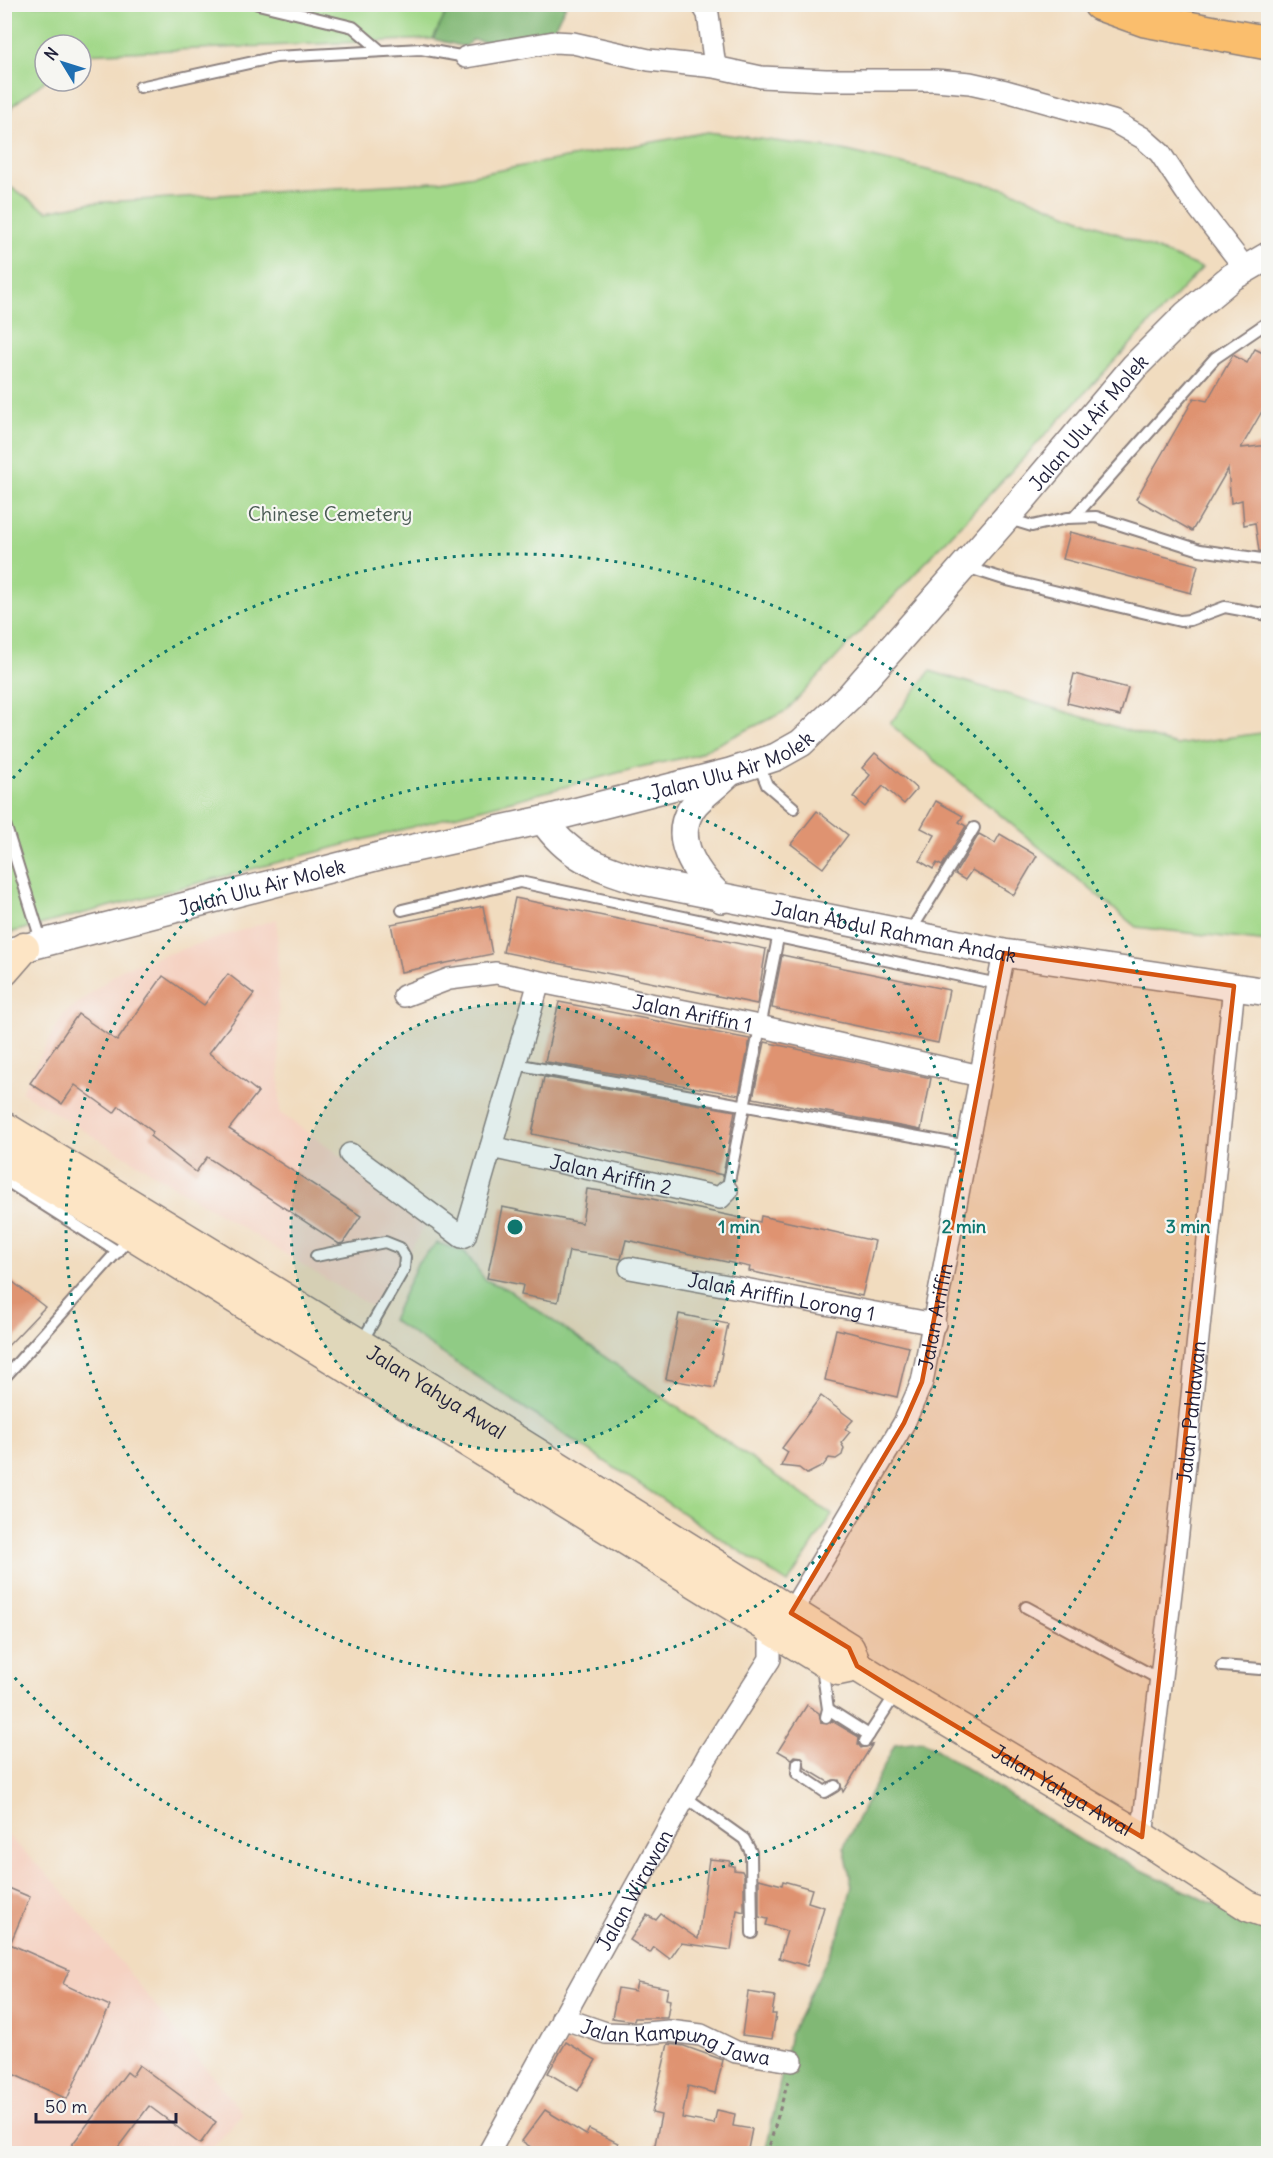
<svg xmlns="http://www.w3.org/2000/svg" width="1273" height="2158" font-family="Delius,sans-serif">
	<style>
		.built { fill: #f5d2c2 }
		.green { fill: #a2d889; stroke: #627d62; stroke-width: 1.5 }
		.forest { fill: #81b875; stroke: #526d58; stroke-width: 1.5 }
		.building { fill: #df9371 }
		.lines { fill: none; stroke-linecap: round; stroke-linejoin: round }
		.service-casing { stroke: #8a7f7d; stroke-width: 14 }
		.minor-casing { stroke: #8a7f7d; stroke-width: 24 }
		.tertiary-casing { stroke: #8a7f7d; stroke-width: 30 }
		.secondary-casing { stroke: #8a7f7d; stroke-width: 33 }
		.trunk-casing { stroke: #8a7f7d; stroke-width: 36 }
		.path { stroke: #8a7f7d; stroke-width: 3; stroke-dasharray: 4.5 4.5; stroke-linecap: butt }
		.service { stroke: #fff; stroke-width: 10 }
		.minor { stroke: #fff; stroke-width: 21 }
		.tertiary { stroke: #fff; stroke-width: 27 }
		.secondary { stroke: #fde5c5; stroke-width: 30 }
		.trunk { stroke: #fabe6d; stroke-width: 33 }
		.marked { fill: #d45411; fill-opacity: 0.2; stroke: #d45411; stroke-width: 4.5; stroke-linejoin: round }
		.ring { fill: none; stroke: #0f766e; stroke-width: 3; stroke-dasharray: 3 6 }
		.labels { text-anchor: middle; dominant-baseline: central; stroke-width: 4.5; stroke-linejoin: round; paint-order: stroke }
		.street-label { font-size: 20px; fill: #22223b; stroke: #f6f6f2 }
		.park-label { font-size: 20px; fill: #485952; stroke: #f6f6f2 }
		.centre { fill: #0f766e; stroke: #f6f6f2; stroke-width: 3 }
		.ring-label { font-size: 18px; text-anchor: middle; font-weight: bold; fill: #0f766e; stroke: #f6f6f2; stroke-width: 4.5; stroke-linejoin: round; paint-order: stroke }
	</style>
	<rect width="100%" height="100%" fill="#f6f6f2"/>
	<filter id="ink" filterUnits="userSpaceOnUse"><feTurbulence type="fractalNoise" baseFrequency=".0167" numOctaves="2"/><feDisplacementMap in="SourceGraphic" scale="12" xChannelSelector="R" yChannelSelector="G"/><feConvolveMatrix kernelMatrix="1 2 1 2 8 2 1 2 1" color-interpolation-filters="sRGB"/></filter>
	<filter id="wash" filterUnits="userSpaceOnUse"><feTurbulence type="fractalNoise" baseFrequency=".008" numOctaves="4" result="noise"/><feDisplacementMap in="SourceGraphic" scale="24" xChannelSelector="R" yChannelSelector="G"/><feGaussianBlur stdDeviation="1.35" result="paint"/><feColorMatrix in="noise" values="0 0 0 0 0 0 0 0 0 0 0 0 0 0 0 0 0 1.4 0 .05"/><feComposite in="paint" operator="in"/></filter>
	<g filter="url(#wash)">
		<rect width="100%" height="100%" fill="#f1dcbf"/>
		<g class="built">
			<polygon points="277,919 280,1113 430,1219 373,1308 21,1092 63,1015 123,968"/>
			<polygon points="4,1832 58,1885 243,2114 208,2153 5,2153"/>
		</g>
		<g class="green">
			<polygon points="5,5 450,5 433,39 81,54 81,45 45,45 45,81 12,106 5,127"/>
			<polygon points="708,132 843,150 1007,189 1202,268 786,711 693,756 640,767 5,934 4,183 47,211 89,203 435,182"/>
			<polygon points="930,671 1176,745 1268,732 1268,942 1136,927 890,724"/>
			<polygon points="437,1243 465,1252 485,1280 507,1289 832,1515 788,1583 392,1320 418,1262"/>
		</g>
		<g class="forest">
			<polygon points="450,5 566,5 553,30 513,44 472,40 465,47 433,39"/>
			<polygon points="923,1741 1083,1842 1268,1930 1268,2153 765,2154 790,2035 840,1932 852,1886 844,1846 895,1744"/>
		</g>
		<g id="blocks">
			<g class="building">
				<polygon points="1255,349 1269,356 1269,399 1241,448 1269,445 1269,552 1259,551 1255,523 1244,525 1242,500 1231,503 1228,469 1192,531 1136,499 1194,398 1207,401 1233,355 1247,363"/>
				<polygon points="1070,532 1198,565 1191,593 1063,559"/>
				<polygon points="1074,674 1128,688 1120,716 1067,703"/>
				<polygon points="875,753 917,789 904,804 883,786 865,807 853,797 870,775 862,768"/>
				<polygon points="936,801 963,816 959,822 966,826 942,866 937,863 933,869 920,861 935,835 921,828"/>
				<polygon points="817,811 848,835 823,868 791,844"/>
				<polygon points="979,834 995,843 1000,834 1037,856 1014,895 972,870 965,880 955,874"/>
				<polygon points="515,898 766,949 757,1004 503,952"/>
				<polygon points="483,906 492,954 401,972 391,924"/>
				<polygon points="782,955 949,990 938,1043 772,1008"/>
				<polygon points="228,974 254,994 209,1053 258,1092 229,1129 361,1216 343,1243 339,1244 207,1157 196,1172 150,1136 153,1132 119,1106 114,1113 75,1085 62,1104 30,1083 78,1014 117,1041 163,976 204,1005"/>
				<polygon points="559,1002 750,1039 739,1095 547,1062 545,1061"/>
				<polygon points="765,1042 931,1078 921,1130 753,1098"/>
				<polygon points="544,1077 735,1111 723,1175 532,1134"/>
				<polygon points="587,1189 643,1197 760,1222 761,1216 875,1241 862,1296 749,1271 750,1267 626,1240 621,1259 569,1251 558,1302 521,1295 523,1285 487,1278 502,1207 582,1223"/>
				<polygon points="4,1275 45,1307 4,1350"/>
				<polygon points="679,1314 728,1324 715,1388 666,1379"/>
				<polygon points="836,1329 909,1347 897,1397 825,1380"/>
				<polygon points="821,1396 853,1420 845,1429 850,1432 841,1443 844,1448 842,1455 836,1459 829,1458 823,1466 807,1474 799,1468 781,1466 788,1452 782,1448"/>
				<polygon points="807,1705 819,1713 821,1723 827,1724 832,1721 859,1737 858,1744 861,1748 872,1745 843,1792 839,1780 828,1782 805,1768 802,1757 795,1756 792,1759 778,1751"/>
				<polygon points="709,1859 730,1861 729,1865 734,1866 734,1870 742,1871 744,1875 744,1912 737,1910 731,1950 681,1943 670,1959 654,1947 650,1953 630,1940 647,1915 656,1920 661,1914 698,1939"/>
				<polygon points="759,1879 782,1885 783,1881 812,1889 808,1902 824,1907 807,1966 779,1958 787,1931 766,1925 768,1919 759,1917"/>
				<polygon points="4,1886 30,1897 10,1944 69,1970 63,1984 110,2006 67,2099 4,2070"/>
				<polygon points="637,1982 668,1988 666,1999 670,2000 667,2018 635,2018 634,2021 612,2018 618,1988 635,1991"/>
				<polygon points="748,1992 775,1996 772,2014 776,2014 772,2039 742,2035"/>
				<polygon points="566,2042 596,2060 578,2091 548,2073"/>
				<polygon points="668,2044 684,2046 723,2060 715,2093 688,2086 682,2118 714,2124 717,2110 735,2114 733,2126 752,2129 747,2154 653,2154 661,2115 652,2113"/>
				<polygon points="139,2065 216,2122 200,2144 149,2106 113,2154 65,2154 127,2072 132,2076"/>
				<polygon points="545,2110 586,2135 589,2129 618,2143 613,2154 541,2154 522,2141"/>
			</g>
		</g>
	</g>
	<g filter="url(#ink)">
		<use href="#blocks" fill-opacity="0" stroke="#8a7f7d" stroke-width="1.5"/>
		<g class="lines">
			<defs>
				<g id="service">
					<polyline points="258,4 353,27 381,51"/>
					<polyline points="140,87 276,57 421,49 466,57"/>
					<polyline points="1074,517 1215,358 1268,322"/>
					<polyline points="1009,519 1032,526 1067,518 1096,517 1200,550 1268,560"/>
					<polyline points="966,567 1007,580 1180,621 1190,620 1225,607 1268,615"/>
					<polyline points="758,763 767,785 794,808"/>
					<polyline points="4,821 42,943"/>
					<polyline points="402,910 520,882 998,984"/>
					<polyline points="910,932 974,828"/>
					<polyline points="515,1064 968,1146"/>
					<polyline points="5,1180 118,1252"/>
					<polyline points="727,1191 778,938"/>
					<polyline points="316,1256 385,1242 400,1248 405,1257 404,1269 361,1343"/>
					<polyline points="4,1378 132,1235"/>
					<polyline points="1026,1607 1161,1680"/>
					<polyline points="1222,1666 1260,1669"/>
					<polyline points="822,1667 828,1709 826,1717"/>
					<polyline points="828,1709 869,1735"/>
					<polyline points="865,1741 897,1692"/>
					<polyline points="798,1763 797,1773 825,1792 835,1786"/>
					<polyline points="685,1797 744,1839 751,1852 752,1933"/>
				</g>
				<g id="minor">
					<polyline points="702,4 708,14 715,67"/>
					<polyline points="466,57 554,42 573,43 649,60 715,67 761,77 826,80 935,80 970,83 1006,91 1113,121 1143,138 1160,153 1186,192 1245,268"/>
					<path id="s1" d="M404,996L449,979L496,973L759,1026L980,1076"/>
					<path id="s2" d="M491,1147L720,1198L727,1191"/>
					<polyline points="350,1154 462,1237 465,1236 539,982"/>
					<path id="s3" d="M630,1268L935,1324"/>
					<path id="s4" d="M791,1613L904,1423L922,1382L1004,953"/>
					<path id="s5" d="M1142,1837L1178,1533L1234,986"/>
					<path id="s6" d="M562,2018L606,2033L634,2034L669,2031L701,2035L736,2052L792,2061"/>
					<path id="s7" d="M488,2154L707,1757L770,1659V1641L766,1626"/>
				</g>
				<g id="tertiary">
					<path id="s8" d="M543,820C568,857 596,866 638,880L1004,953L1268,992"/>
					<path d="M722,899C697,875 668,837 695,804C704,794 717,785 727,775"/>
					<path id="s9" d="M4,953L387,854L543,820L730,772L776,757L801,743L849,697L1021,501L1135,366L1186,315L1232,277L1268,256"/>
				</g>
				<g id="secondary">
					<polyline points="4,971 24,948"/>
					<path id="s10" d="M4,1127L430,1387L849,1648L857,1666L897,1691L1142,1837L1248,1906L1268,1913"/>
					<polyline points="4,1160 133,1235 821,1660 838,1670 857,1666"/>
				</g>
				<polyline id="trunk" points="1100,4 1145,20 1268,43"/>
			</defs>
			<use href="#service" class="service-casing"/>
			<use href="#minor" class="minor-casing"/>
			<use href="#tertiary" class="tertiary-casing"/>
			<use href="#secondary" class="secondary-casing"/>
			<use href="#trunk" class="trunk-casing"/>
			<polyline class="path" points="767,2154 788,2081"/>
			<use href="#service" class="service"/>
			<use href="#minor" class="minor"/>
			<use href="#tertiary" class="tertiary"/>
			<use href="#secondary" class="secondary"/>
			<use href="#trunk" class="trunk"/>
		</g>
	</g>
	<path class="marked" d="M1004,953L1234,986L1142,1837L897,1691L857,1666L849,1648L791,1613L904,1423L922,1382Z"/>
	<circle cx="515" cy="1227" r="224" fill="#0f766e" fill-opacity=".12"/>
	<g class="ring">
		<circle cx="515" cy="1227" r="224"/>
		<circle cx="515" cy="1227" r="449"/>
		<path d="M7 785A673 673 0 1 1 7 1669"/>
	</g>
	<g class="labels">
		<g class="street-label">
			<text stroke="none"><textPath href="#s9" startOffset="1256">Jalan Ulu Air Molek</textPath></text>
			<text stroke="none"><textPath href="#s9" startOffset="752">Jalan Ulu Air Molek</textPath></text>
			<text stroke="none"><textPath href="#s9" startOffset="266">Jalan Ulu Air Molek</textPath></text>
			<text stroke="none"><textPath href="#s8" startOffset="376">Jalan Abdul Rahman Andak</textPath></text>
			<text stroke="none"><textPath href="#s1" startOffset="296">Jalan Ariffin 1</textPath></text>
			<text stroke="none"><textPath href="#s2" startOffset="123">Jalan Ariffin 2</textPath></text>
			<text stroke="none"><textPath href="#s3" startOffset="154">Jalan Ariffin Lorong 1</textPath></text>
			<text stroke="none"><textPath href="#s4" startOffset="333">Jalan Ariffin</textPath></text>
			<text stroke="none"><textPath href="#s10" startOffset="507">Jalan Yahya Awal</textPath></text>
			<text stroke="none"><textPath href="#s5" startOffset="428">Jalan Pahlawan</textPath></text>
			<text stroke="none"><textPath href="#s10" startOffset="1252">Jalan Yahya Awal</textPath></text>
			<text stroke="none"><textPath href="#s7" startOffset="302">Jalan Wirawan</textPath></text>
			<text stroke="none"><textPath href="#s6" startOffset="118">Jalan Kampung Jawa</textPath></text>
		</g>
		<g class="park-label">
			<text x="330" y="513">Chinese Cemetery</text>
		</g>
	</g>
	<circle cx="515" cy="1227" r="9" class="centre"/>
	<g class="ring-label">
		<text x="739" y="1233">1 min</text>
		<text x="964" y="1233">2 min</text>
		<text x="1188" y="1233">3 min</text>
	</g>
	<rect width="1273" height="2158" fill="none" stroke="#f6f6f2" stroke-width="24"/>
	<g transform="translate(63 63) rotate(308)"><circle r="28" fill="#f6f6f2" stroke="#a1a1a9" stroke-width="1.5"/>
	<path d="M0-4.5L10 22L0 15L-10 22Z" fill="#1f6fb2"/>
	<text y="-9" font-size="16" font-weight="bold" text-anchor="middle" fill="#22223b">N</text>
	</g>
	<path d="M36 2113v9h140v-9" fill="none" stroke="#22223b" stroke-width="3"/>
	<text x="45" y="2113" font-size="18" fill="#22223b" stroke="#f6f6f2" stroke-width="4.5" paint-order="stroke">50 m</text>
</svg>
